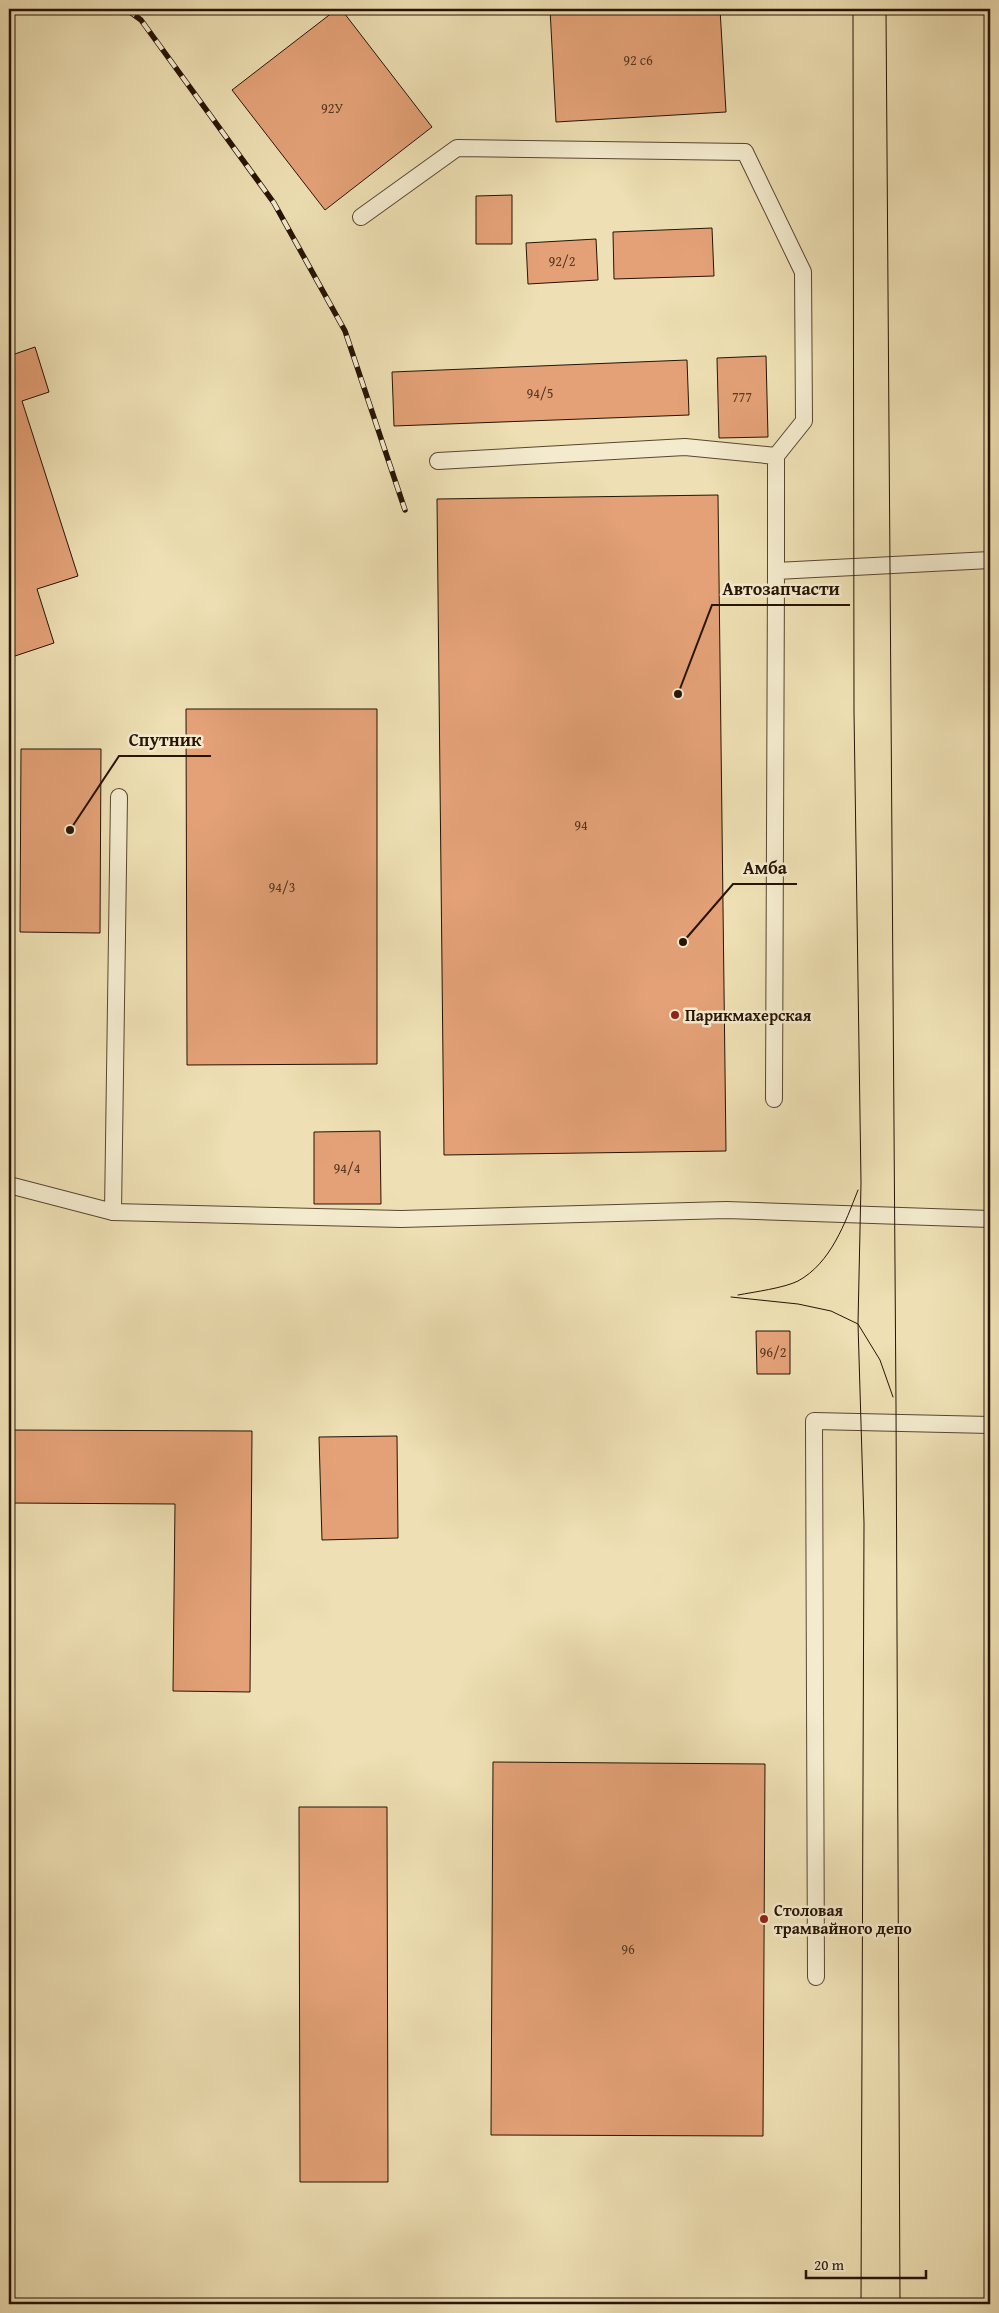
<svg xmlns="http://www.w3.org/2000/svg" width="999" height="2313" viewBox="0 0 999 2313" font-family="'Gentium Book Plus',serif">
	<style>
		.building { fill: #e4a177; stroke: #261304 }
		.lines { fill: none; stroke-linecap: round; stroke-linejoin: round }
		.lane-casing { stroke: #584630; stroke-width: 18 }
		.lane { stroke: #f4ebce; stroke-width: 16 }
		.tram { stroke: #261304; stroke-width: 1 }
		.rail-casing { stroke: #261304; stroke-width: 5.5 }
		.rail { stroke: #f4ebce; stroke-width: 4; stroke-dasharray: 11; stroke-linecap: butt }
		.poi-dot { fill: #8f2418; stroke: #f4ebce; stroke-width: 2 }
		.labels { text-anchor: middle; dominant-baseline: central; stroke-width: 5; stroke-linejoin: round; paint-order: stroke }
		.number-label { font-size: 14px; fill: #563621 }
		.poi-label { font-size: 16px; font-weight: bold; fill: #261304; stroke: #f4ebce; text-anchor: start }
		.leader { fill: none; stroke: #261304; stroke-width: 2 }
		.callout-dot { fill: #261304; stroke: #f4ebce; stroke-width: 2 }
		.callout-label { font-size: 18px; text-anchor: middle; font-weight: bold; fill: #261304; stroke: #f4ebce; stroke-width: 5; stroke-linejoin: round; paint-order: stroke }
	</style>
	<rect width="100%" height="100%" fill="#eee0b4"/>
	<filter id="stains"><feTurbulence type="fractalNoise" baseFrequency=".004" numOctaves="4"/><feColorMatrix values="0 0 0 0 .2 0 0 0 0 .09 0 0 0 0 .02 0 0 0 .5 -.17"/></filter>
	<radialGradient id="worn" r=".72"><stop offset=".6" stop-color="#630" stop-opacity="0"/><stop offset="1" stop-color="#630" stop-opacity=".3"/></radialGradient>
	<g class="building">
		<polygon points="337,9 341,9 432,127 325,210 232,90"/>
		<polygon points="550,9 720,9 726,112 556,122"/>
		<polygon points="512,195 512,244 476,244 476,196"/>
		<polygon points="712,228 714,276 614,279 613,232"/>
		<polygon points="596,239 598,280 528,284 526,243"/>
		<polygon points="35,347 49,392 22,401 78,576 37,589 54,643 9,658 9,356"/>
		<polygon points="766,356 768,437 719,438 717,358"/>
		<polygon points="687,360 689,415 394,426 392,372"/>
		<polygon points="718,495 726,1151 444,1155 437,499"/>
		<polygon points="186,709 377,709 377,1064 187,1065"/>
		<polygon points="21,749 101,749 100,933 20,932"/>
		<polygon points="380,1131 381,1204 314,1204 314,1132"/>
		<polygon points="756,1331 790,1331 790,1374 757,1374"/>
		<polygon points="9,1430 252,1431 250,1692 173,1691 175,1504 9,1503"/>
		<polygon points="397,1436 398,1538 322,1540 319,1437"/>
		<polygon points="493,1762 765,1764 763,2136 491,2135"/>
		<polygon points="299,1807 387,1807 388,2182 300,2182"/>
	</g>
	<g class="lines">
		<defs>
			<g id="lane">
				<polyline points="361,217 457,148 745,152 803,272 804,421 776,456"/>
				<polyline points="438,461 685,447 776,456 776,571"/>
				<polyline points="119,797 113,1212 401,1219 726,1210 990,1219"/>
				<polyline points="774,1099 776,571 990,560"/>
				<polyline points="9,1185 113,1212"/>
				<polyline points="816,1977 814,1421 990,1425"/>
			</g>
		</defs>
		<use href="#lane" class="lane-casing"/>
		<use href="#lane" class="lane"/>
		<g class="tram">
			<polyline points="853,9 854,712 861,1183 858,1324 864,1523 861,2304"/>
			<polyline points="886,9 896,1406 900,2304"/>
			<path d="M738,1295c16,-3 46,-7 60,-14 33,-18 47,-58 60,-91"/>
			<polyline points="731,1297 798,1304 831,1311 858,1324 880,1360 893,1397"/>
		</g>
		<defs>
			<polyline id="rail" points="126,9 141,20 274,203 345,331 405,510"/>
		</defs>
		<use href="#rail" class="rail-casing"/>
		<use href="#rail" class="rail"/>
	</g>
	<g class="poi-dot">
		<circle cx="675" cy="1015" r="5"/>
		<circle cx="764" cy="1919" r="5"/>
	</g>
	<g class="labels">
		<g class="number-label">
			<text x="638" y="60">92 с6</text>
			<text x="332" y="108">92У</text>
			<text x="562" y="261">92/2</text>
			<text x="540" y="393">94/5</text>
			<text x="742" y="397">777</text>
			<text x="581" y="825">94</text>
			<text x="282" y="887">94/3</text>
			<text x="347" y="1168">94/4</text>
			<text x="773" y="1352">96/2</text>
			<text x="628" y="1949">96</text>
		</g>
		<g class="poi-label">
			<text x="685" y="1015">Парикмахерская</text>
			<text x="774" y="1910">Столовая<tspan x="774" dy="18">трамвайного депо</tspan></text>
		</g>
	</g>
	<path class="leader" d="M678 694L712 605H850M70 830L119 756H211M683 942L733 884H797"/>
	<g class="callout-dot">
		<circle cx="678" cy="694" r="5"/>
		<circle cx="70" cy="830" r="5"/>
		<circle cx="683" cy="942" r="5"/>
	</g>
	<g class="callout-label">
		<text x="781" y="595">Автозапчасти</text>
		<text x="165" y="746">Спутник</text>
		<text x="765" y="874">Амба</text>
	</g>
	<rect width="999" height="2313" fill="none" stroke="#eee0b4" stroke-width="30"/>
	<rect x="10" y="10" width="979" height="2293" fill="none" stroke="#261304" stroke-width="2.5"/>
	<rect x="15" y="15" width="969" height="2283" fill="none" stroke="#261304"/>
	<path d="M806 2270v8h120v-8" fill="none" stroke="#261304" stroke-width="2.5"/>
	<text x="814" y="2270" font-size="15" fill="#261304" stroke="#f4ebce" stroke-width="4" paint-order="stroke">20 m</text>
	<rect width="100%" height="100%" filter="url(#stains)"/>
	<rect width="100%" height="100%" fill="url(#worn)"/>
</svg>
